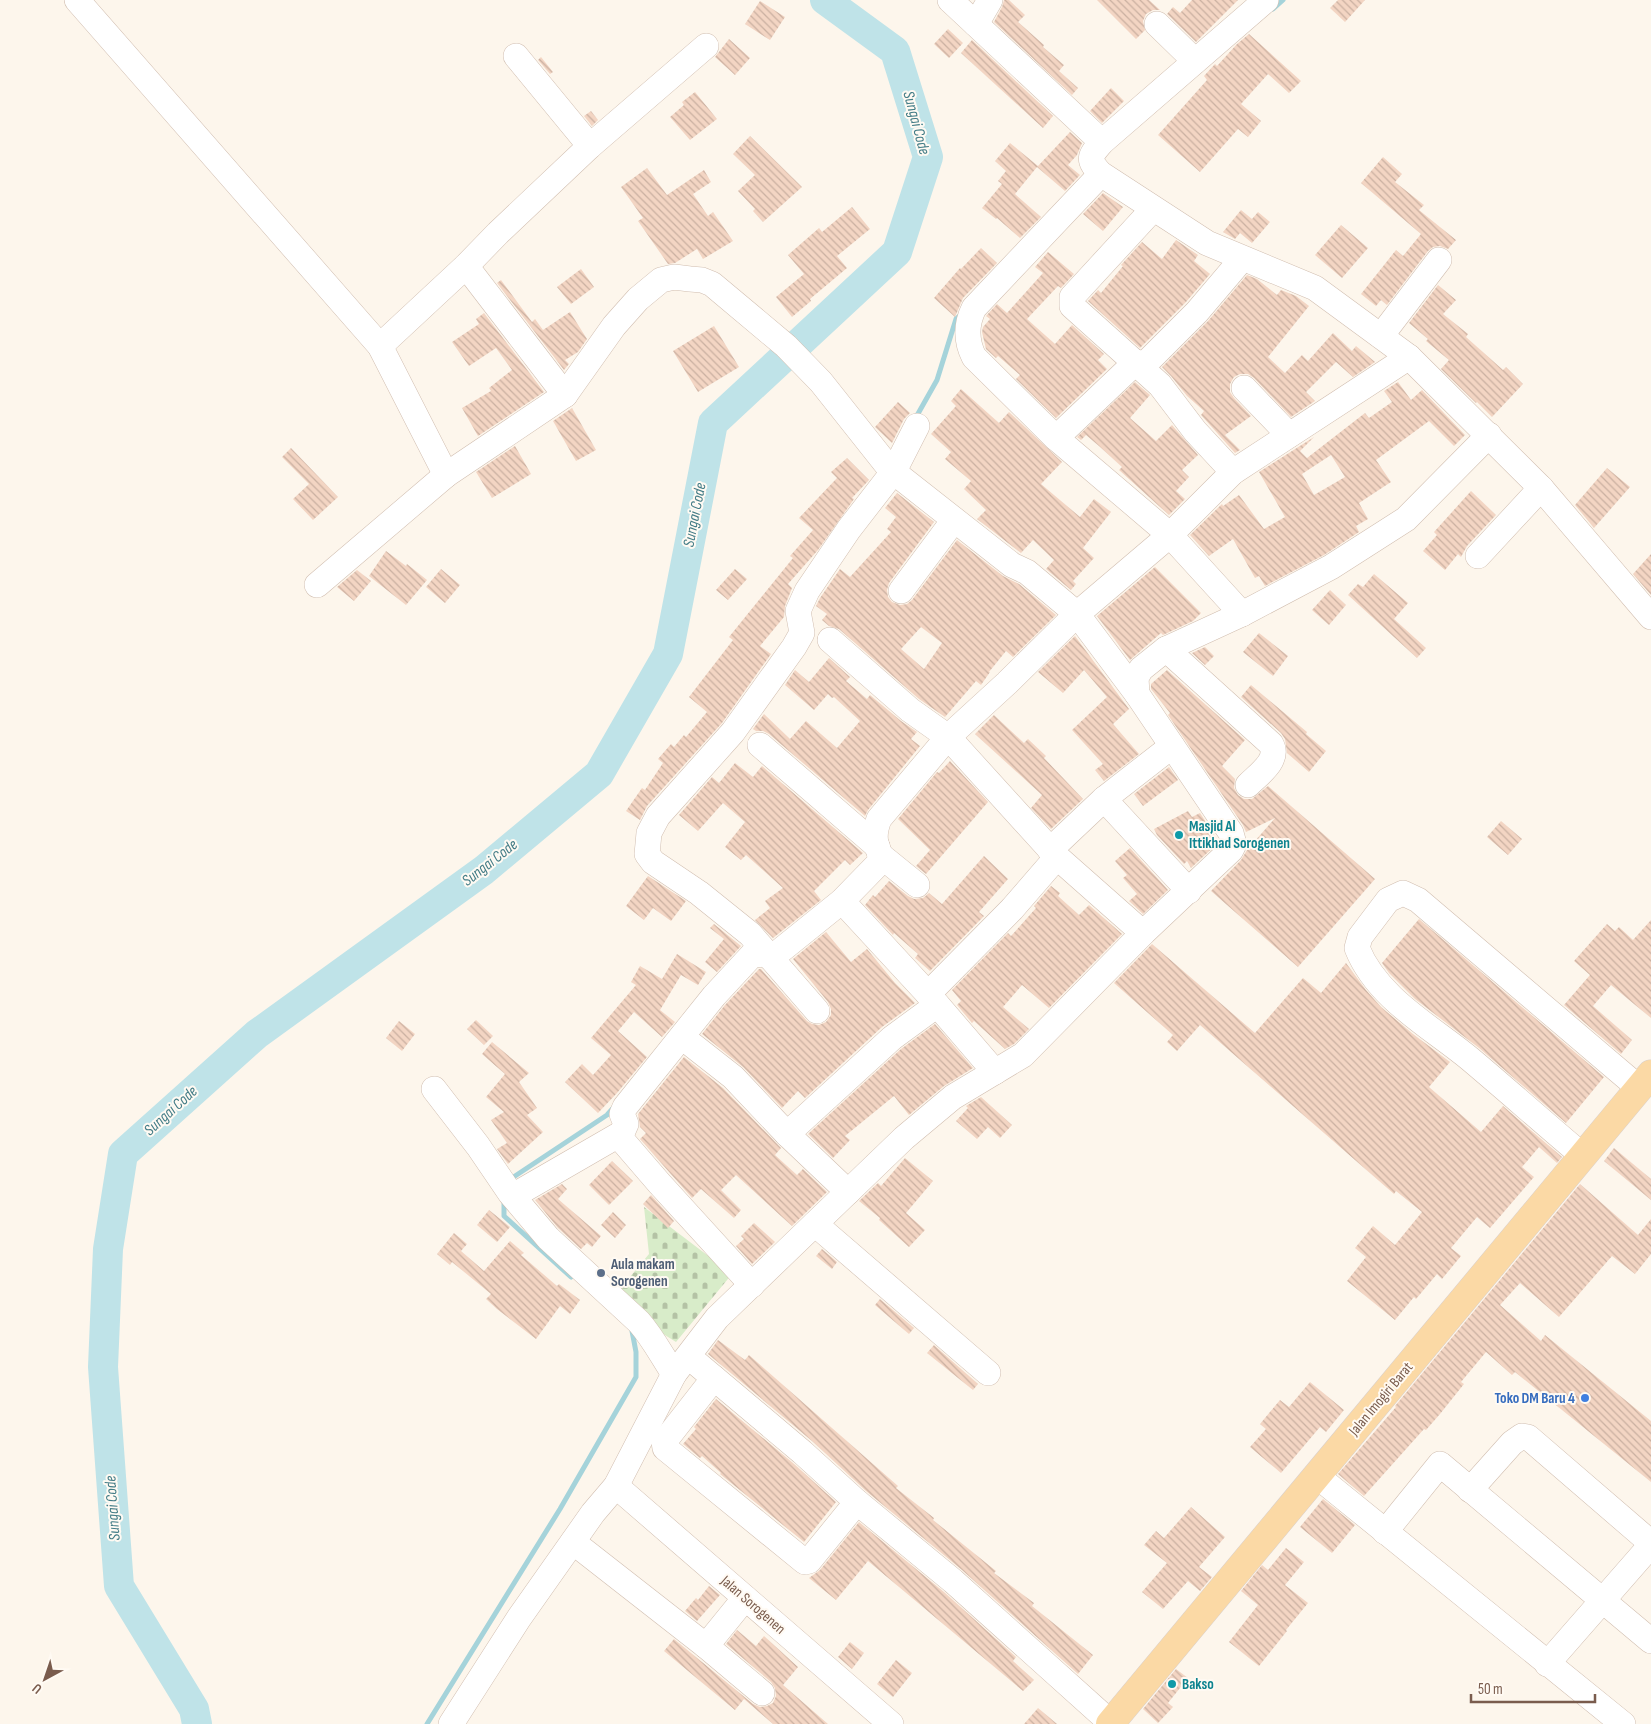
<svg xmlns="http://www.w3.org/2000/svg" width="1651" height="1724" viewBox="0 0 1651 1724" font-family="'Sofia Sans Condensed',sans-serif">
	<style>
		.cemetery { fill: url(#cemetery-stones) }
		.lines { fill: none; stroke-linecap: round; stroke-linejoin: round }
		.stream { stroke: #a5d3da; stroke-width: 5 }
		.river { stroke: #bfe3e8; stroke-width: 30 }
		.building { fill: url(#building-back-hatch); fill-rule: evenodd }
		.minor-casing { stroke: #d1beb0; stroke-width: 26 }
		.major-casing { stroke: #dad1cd; stroke-width: 29 }
		.minor { stroke: #fff; stroke-width: 25 }
		.major { stroke: #fbd9a5; stroke-width: 28 }
		.culture-dot { fill: #0f9aa8; stroke: #fffaf3; stroke-width: 2 }
		.service-dot { fill: #5c6f8a; stroke: #fffaf3; stroke-width: 2 }
		.shop-dot { fill: #3f7fe0; stroke: #fffaf3; stroke-width: 2 }
		.labels { text-anchor: middle; dominant-baseline: central; stroke-width: 4; stroke-linejoin: round; paint-order: stroke }
		.culture-label { font-size: 15px; font-weight: bold; fill: #0d838f; stroke: #fffaf3; text-anchor: start }
		.service-label { font-size: 15px; font-weight: bold; fill: #4e5e75; stroke: #fffaf3; text-anchor: start }
		.shop-label { font-size: 15px; font-weight: bold; fill: #366cbe; stroke: #fffaf3; text-anchor: end }
		.street-label { font-size: 15px; fill: #7a5c4d; stroke: #fffaf3 }
		.water-label { font-size: 16px; font-style: italic; fill: #437c86; stroke: #fffaf3 }
	</style>
	<defs>
		<pattern id="cemetery-stones" width="16" height="16" patternUnits="userSpaceOnUse" patternTransform="scale(1.25)"><rect width="16" height="16" fill="#d8ecc9"/><path d="M2 7V4a2 2 0 0 1 4 0v3zM10 15v-3a2 2 0 0 1 4 0v3z" fill="#b4c2a5"/></pattern>
		<pattern id="building-back-hatch" width="6" height="6" patternUnits="userSpaceOnUse" patternTransform="scale(1.25)"><rect width="6" height="6" fill="#f3d5c3"/><path d="M-1 5l2 2M0 0l6 6M5-1l2 2" fill="none" stroke="#cab0a1"/></pattern>
	</defs>
	<rect width="100%" height="100%" fill="#fdf6ec"/>
	<polygon class="cemetery" points="644,1207 732,1274 676,1342 644,1322 615,1295 649,1254"/>
	<g class="lines">
		<g class="stream">
			<polyline points="1273,9 1283,0"/>
			<polyline points="915,419 937,380 956,319 962,314"/>
			<polyline points="509,1180 607,1115 615,1106"/>
			<polyline points="504,1200 504,1216 571,1277"/>
			<polyline points="427,1724 560,1509 636,1377 636,1352 632,1331"/>
		</g>
		<polyline class="river" points="197,1724 194,1709 119,1586 103,1367 108,1249 123,1154 257,1034 484,870 599,774 668,654 713,423 897,252 928,157 895,51 825,0"/>
	</g>
	<g class="building">
		<polygon points="1004,0 1009,0 1025,15 1018,22 1044,45 1043,47 1064,65 1059,71 1078,88 1072,95 994,22 1002,7"/>
		<polygon points="1097,0 1149,0 1160,10 1153,10 1146,14 1143,21 1145,30 1136,39"/>
		<polygon points="1192,0 1238,0 1196,42 1167,14 1173,7 1180,13"/>
		<polygon points="1338,0 1365,0 1345,22 1330,8"/>
		<polygon points="760,1 785,17 770,40 745,24"/>
		<polygon points="948,29 963,43 949,58 934,44"/>
		<polygon points="1249,34 1301,81 1289,93 1268,74 1241,104 1261,121 1248,137 1238,129 1200,172 1158,135 1207,80 1204,76 1215,64 1217,66 1237,44"/>
		<polygon points="729,39 750,58 735,75 715,57"/>
		<polygon points="972,40 1053,116 1043,128 961,53"/>
		<polygon points="541,57 553,72 550,74 538,60"/>
		<polygon points="1111,88 1124,101 1102,123 1090,111"/>
		<polygon points="695,92 717,119 690,140 670,117 684,105 682,102"/>
		<polygon points="591,111 598,120 592,126 584,116"/>
		<polygon points="1070,132 1082,143 1077,155 1068,165 1080,175 1065,191 1037,167 1015,194 1041,217 1020,238 997,218 996,219 982,208 1002,184 998,181 1006,171 995,161 1010,143 1038,166"/>
		<polygon points="750,136 802,187 763,222 753,211 755,209 738,191 755,175 733,154"/>
		<polygon points="1383,157 1402,174 1395,182 1424,205 1419,210 1456,240 1448,249 1440,246 1433,247 1428,251 1387,305 1381,300 1376,306 1361,294 1396,250 1403,256 1421,234 1361,183"/>
		<polygon points="647,168 667,195 704,170 711,182 693,194 708,216 713,212 733,241 703,259 697,249 675,263 668,264 638,221 643,218 621,187"/>
		<polygon points="1103,193 1123,207 1103,231 1083,214"/>
		<polygon points="852,207 870,229 837,256 847,268 810,299 811,301 792,317 776,297 804,274 788,255 819,228 822,232"/>
		<polygon points="1241,210 1252,219 1258,212 1270,222 1252,243 1240,233 1235,239 1223,232"/>
		<polygon points="1341,225 1368,248 1342,278 1315,255"/>
		<polygon points="1176,240 1198,255 1194,261 1210,274 1186,302 1140,348 1088,301 1098,290 1101,293 1123,266 1121,265 1142,242 1162,259"/>
		<polygon points="981,248 997,263 963,298 955,317 934,298 960,268 961,269"/>
		<polygon points="1048,252 1074,274 1061,288 1058,286 1027,319 1055,344 1072,325 1104,354 1098,360 1107,369 1056,418 1016,379 1020,375 998,356 996,358 986,349 982,332 983,327 990,319 986,316 997,304 1007,313 1043,273 1035,267"/>
		<polygon points="581,269 594,287 571,304 557,287"/>
		<polygon points="1247,275 1257,279 1277,295 1281,290 1296,296 1309,306 1268,357 1285,373 1302,355 1308,361 1333,333 1352,351 1356,346 1375,362 1353,377 1336,362 1306,392 1315,401 1291,417 1254,378 1248,374 1240,374 1234,377 1230,384 1230,392 1234,398 1251,416 1225,435 1240,450 1235,453 1201,415 1204,411 1187,396 1171,376 1162,367 1208,321"/>
		<polygon points="501,280 532,322 535,319 543,330 570,312 587,339 578,352 565,360 569,364 564,370 497,283"/>
		<polygon points="1438,285 1456,300 1443,314 1468,334 1466,337 1503,370 1506,367 1523,384 1492,417 1477,402 1476,403 1441,369 1449,360 1426,341 1428,339 1409,323"/>
		<polygon points="484,313 544,392 478,436 462,408 491,391 489,388 512,370 496,348 469,366 452,342 479,324 476,319"/>
		<polygon points="714,326 739,367 698,392 673,351"/>
		<polygon points="1135,382 1150,395 1130,418 1156,441 1172,425 1198,455 1182,470 1189,477 1176,491 1185,499 1169,515 1119,470 1122,467 1099,446 1086,435 1081,440 1077,437"/>
		<path d="M1398,382l13,18 11,-10 43,45 -11,11 -25,-25 -53,39 15,22 -32,21 9,16 -12,7 3,6 -35,23 -59,31 -6,-10 -4,2 -22,-39 -24,17 -19,-21 32,-31 1,2 16,-11 25,34 21,-12 -26,-45 55,-35 -14,14 7,7 58,-45 4,5 23,-16 -8,-11zM1331,455l14,22 -31,18 -12,-21z"/>
		<polygon points="961,389 999,423 1009,412 1062,462 1041,484 1080,517 1094,499 1111,512 1083,548 1094,558 1073,581 1076,584 1071,590 1046,569 1054,560 1033,540 1021,553 977,519 986,510 964,489 971,481 945,459 951,452 931,434 956,406 951,401"/>
		<polygon points="898,402 910,413 904,419 892,443 875,427"/>
		<polygon points="572,408 596,450 576,461 553,421"/>
		<polygon points="515,446 531,474 492,498 476,472"/>
		<polygon points="291,448 338,497 313,520 293,499 309,484 282,457"/>
		<polygon points="847,458 869,480 852,498 854,499 818,550 788,584 792,588 785,606 784,617 760,646 771,654 722,723 647,806 640,820 626,811 642,788 645,790 663,763 658,759 671,744 674,747 684,735 686,737 707,712 689,697 733,640 729,637 793,558 790,556 813,530 799,518 837,478 831,472"/>
		<polygon points="1607,468 1630,487 1594,528 1575,505"/>
		<polygon points="1471,491 1496,515 1467,546 1461,557 1458,554 1445,570 1423,551 1437,535 1434,532"/>
		<path d="M897,493l37,29 -45,61 -2,7 1,7 4,5 8,3 7,-1 5,-4 45,-60 46,36 16,8 37,31 -43,42 -7,-6 -17,21h1l-9,13 -5,-4 -31,36 -26,-18 -80,-70 -10,-3 -7,-6 5,-6 -11,-8 4,-8 20,-29 10,8 41,-45 -4,-3 9,-12 -11,-9zM921,627l21,16 -18,26 -23,-20z"/>
		<polygon points="386,551 406,566 407,564 427,580 406,605 369,576"/>
		<polygon points="1651,554 1651,595 1633,574"/>
		<polygon points="1155,567 1201,613 1193,621 1163,635 1161,633 1130,660 1097,616"/>
		<polygon points="441,569 460,585 445,603 426,587"/>
		<polygon points="735,569 747,579 728,600 716,590"/>
		<polygon points="357,570 371,581 354,601 337,587"/>
		<polygon points="1374,574 1408,603 1394,619 1426,648 1417,658 1348,595 1358,584 1363,587"/>
		<polygon points="1330,590 1346,605 1329,625 1312,610"/>
		<polygon points="1259,633 1288,656 1273,676 1243,652"/>
		<polygon points="1075,636 1129,709 1113,724 1139,754 1104,781 1095,770 1103,764 1072,730 1107,697 1084,670 1063,693 1038,672"/>
		<polygon points="1205,647 1214,656 1205,665 1192,653"/>
		<polygon points="829,658 850,677 846,681 867,699 870,695 901,721 917,732 911,739 920,746 868,810 865,816 769,734 763,731 756,731 753,729 764,714 790,739 806,721 837,748 860,721 834,697 832,698 828,694 814,710 785,685 795,670 809,682"/>
		<polygon points="1167,670 1245,740 1222,766 1235,779 1234,788 1238,795 1244,799 1252,799 1268,786 1375,879 1298,967 1211,891 1241,860 1247,850 1275,818 1246,832 1243,825 1168,715 1170,713 1151,689 1151,684"/>
		<polygon points="1251,685 1307,732 1306,734 1326,751 1309,772 1287,753 1285,739 1281,733 1241,697"/>
		<polygon points="994,715 1024,743 1028,739 1046,756 1044,758 1083,799 1051,829 1031,808 1042,795 975,734"/>
		<polygon points="950,761 988,802 926,874 916,866 930,850 898,819 937,772 939,773"/>
		<polygon points="735,763 753,777 762,766 863,853 850,865 845,860 814,891 821,900 773,938 755,920 770,908 765,901 783,888 746,855 741,860 725,847 745,822 723,803 698,831 679,815 712,777 719,783"/>
		<polygon points="1169,767 1178,780 1143,806 1134,794"/>
		<polygon points="1188,811 1192,817 1200,813 1219,842 1191,868 1187,861 1184,864 1157,835 1154,829"/>
		<polygon points="1501,821 1522,839 1508,855 1487,837"/>
		<polygon points="1130,848 1168,890 1143,914 1129,901 1137,894 1123,878 1127,875 1115,861"/>
		<polygon points="984,856 1008,879 979,912 984,916 930,971 915,958 918,954 894,933 893,935 865,905 873,895 875,897 889,881 908,896 914,899 923,898 929,893 942,904"/>
		<polygon points="648,876 686,901 671,921 653,908 644,920 626,906"/>
		<polygon points="1051,886 1060,893 1058,896 1079,915 1089,905 1122,934 1049,1008 1022,985 1003,1007 1029,1029 1014,1044 1005,1049 974,1021 972,1023 957,1005 961,1001 952,990 1008,933 1011,936 1036,908 1034,906"/>
		<polygon points="1419,919 1604,1077 1566,1123 1479,1048 1415,999 1389,973 1382,963"/>
		<polygon points="1651,920 1651,1018 1611,985 1593,1006 1632,1040 1621,1054 1564,1005 1590,975 1574,961 1607,924 1615,931 1619,927 1633,940"/>
		<polygon points="714,924 741,946 717,972 705,962 724,939 710,928"/>
		<polygon points="826,932 851,962 867,949 895,983 915,1003 882,1027 805,1098 798,1091 782,1108 743,1067 702,1034 725,1005 759,969 761,969 807,1021 812,1024 819,1025 826,1022 831,1015 831,1009 828,1002 793,959"/>
		<polygon points="1152,944 1255,1033 1303,978 1321,993 1346,963 1366,990 1381,1007 1413,1034 1450,1062 1429,1087 1481,1132 1503,1106 1562,1157 1557,1163 1539,1147 1522,1167 1534,1177 1490,1228 1477,1217 1451,1248 1461,1256 1442,1279 1437,1274 1416,1299 1414,1297 1395,1320 1347,1281 1366,1257 1355,1248 1373,1226 1395,1245 1422,1212 1396,1191 1394,1194 1200,1025 1177,1051 1167,1042 1173,1035 1114,983"/>
		<polygon points="677,954 706,972 698,985 681,975 660,1010 675,1022 662,1037 634,1012 618,1031 647,1057 617,1093 598,1113 565,1082 582,1064 593,1075 611,1055 591,1038 636,985 631,982 640,966 662,979"/>
		<polygon points="476,1020 493,1036 484,1045 467,1029"/>
		<polygon points="399,1021 415,1034 402,1051 386,1038"/>
		<polygon points="935,1024 973,1068 944,1086 909,1115 894,1096 845,1136 850,1140 833,1158 808,1134 901,1049"/>
		<polygon points="492,1042 529,1073 519,1082 537,1108 527,1115 543,1132 508,1164 497,1149 507,1143 491,1120 504,1112 486,1097 505,1074 482,1054"/>
		<polygon points="684,1057 723,1088 781,1148 775,1155 797,1175 803,1169 827,1192 792,1226 736,1175 721,1190 741,1210 734,1218 701,1189 692,1198 640,1139 646,1133 640,1127 638,1114"/>
		<polygon points="981,1097 1012,1125 1000,1138 988,1127 977,1139 956,1121 968,1108 966,1106"/>
		<polygon points="1614,1148 1651,1179 1651,1200 1604,1161"/>
		<polygon points="905,1158 933,1181 906,1213 925,1230 909,1247 879,1220 880,1218 859,1201 878,1183 881,1186"/>
		<polygon points="612,1161 633,1181 609,1205 589,1185"/>
		<polygon points="562,1184 567,1189 558,1199 601,1236 592,1247 587,1243 581,1249 558,1228 535,1200"/>
		<polygon points="1580,1184 1638,1235 1651,1219 1651,1254 1635,1274 1612,1256 1559,1317 1520,1283 1500,1305 1541,1341 1545,1335 1651,1421 1651,1482 1515,1372 1512,1375 1486,1352 1461,1382 1464,1384 1440,1414 1426,1430 1424,1429 1364,1496 1338,1474 1396,1407 1395,1406"/>
		<polygon points="651,1195 674,1221 668,1228 643,1204"/>
		<polygon points="489,1210 510,1227 497,1242 477,1225"/>
		<polygon points="613,1212 626,1225 615,1238 601,1225"/>
		<polygon points="754,1223 775,1242 752,1264 736,1246 744,1239 741,1236"/>
		<polygon points="454,1233 467,1244 461,1251 484,1271 510,1241 524,1253 521,1255 557,1286 559,1284 580,1300 570,1314 560,1306 536,1339 497,1309 486,1299 491,1294 452,1262 450,1265 437,1254"/>
		<polygon points="822,1249 837,1262 832,1269 816,1256"/>
		<polygon points="880,1299 914,1328 909,1334 875,1305"/>
		<polygon points="718,1340 745,1360 749,1355 898,1486 896,1488 934,1518 933,1520 996,1571 994,1573 1034,1603 1032,1606 1093,1655 1078,1674 962,1570 866,1491 812,1441 708,1354"/>
		<polygon points="934,1345 978,1384 973,1390 927,1353"/>
		<polygon points="1310,1382 1344,1410 1326,1432 1320,1427 1281,1473 1250,1447 1266,1429 1260,1424 1280,1400 1289,1407"/>
		<polygon points="716,1399 793,1463 836,1502 804,1542 720,1474 721,1473 702,1456 700,1458 683,1444 696,1429 694,1427"/>
		<polygon points="1323,1499 1355,1525 1332,1553 1300,1527"/>
		<polygon points="1191,1507 1225,1537 1199,1567 1212,1577 1200,1591 1188,1581 1163,1609 1142,1592 1167,1563 1144,1545 1156,1531 1164,1538"/>
		<polygon points="859,1522 944,1592 1016,1657 1013,1661 1034,1680 1023,1691 868,1561 836,1600 809,1578 820,1570"/>
		<polygon points="1286,1548 1304,1562 1285,1585 1308,1603 1286,1630 1287,1631 1259,1666 1229,1642 1258,1605 1241,1591 1262,1565 1268,1570"/>
		<polygon points="709,1586 720,1595 697,1621 685,1611 696,1598 698,1600"/>
		<polygon points="737,1630 756,1646 764,1636 798,1667 783,1685 828,1724 773,1724 744,1699 735,1710 664,1651 674,1639 753,1704 760,1707 767,1706 773,1703 776,1696 775,1688 771,1682 726,1644"/>
		<polygon points="850,1642 864,1653 852,1669 838,1657"/>
		<polygon points="896,1660 912,1673 893,1697 877,1684"/>
		<polygon points="1176,1669 1188,1678 1168,1703 1173,1707 1158,1723 1143,1709"/>
		<polygon points="1038,1708 1057,1724 1024,1724"/>
	</g>
	<g class="lines">
		<defs>
			<g id="minor">
				<polyline points="77,0 380,346 446,475"/>
				<polyline points="950,0 1102,142"/>
				<path d="M1266,0l-164,142c-13,15 -15,17 -1,32l106,69 108,45 94,69 132,131 110,129"/>
				<polyline points="976,24 990,0"/>
				<polyline points="1157,24 1195,61"/>
				<polyline points="516,56 590,146"/>
				<path d="M1101,174l-127,134c-8,16 -8,33 0,49l82,81 114,97 72,79"/>
				<polyline points="1153,209 1072,297 1072,306 1160,385 1195,431 1233,472"/>
				<polyline points="466,266 565,395"/>
				<polyline points="1381,336 1439,260"/>
				<polyline points="380,346 466,266 498,233 590,146 706,46"/>
				<polyline points="1141,368 1197,312 1242,259"/>
				<polyline points="1244,388 1289,435"/>
				<polyline points="1056,438 1136,362"/>
				<polyline points="1478,556 1541,488"/>
				<polyline points="317,585 446,475 565,395 614,326 638,299 661,280 674,277 690,279 702,280 712,284 786,346 821,382 890,469 1012,565 1027,572 1077,614 1137,694"/>
				<polyline points="901,591 954,520"/>
				<polyline points="830,640 910,710 948,737 1057,857 1143,933"/>
				<path d="M1166,649l105,95c9,16 -12,30 -23,41"/>
				<polyline points="760,745 877,846"/>
				<polyline points="1104,799 1189,891"/>
				<polyline points="1050,850 1104,799 1172,746"/>
				<polyline points="880,855 917,885"/>
				<polyline points="928,994 1012,909 1057,857"/>
				<polyline points="817,1011 750,934 699,893 653,862 647,854 648,844 649,833 658,816 733,732 794,647 802,633 798,611 807,591 849,529 894,471 917,426"/>
				<polyline points="682,1037 733,1077 787,1134 848,1192"/>
				<path d="M995,1072l-67,-78 -86,-93 37,-38c3,-8 -1,-12 -3,-20 -2,-8 0,-16 3,-24l69,-82 59,-54 70,-69 93,-79 63,-63 176,-115"/>
				<path d="M434,1089l44,57 32,47 38,45 91,84c14,16 23,34 35,52"/>
				<polyline points="787,1134 892,1038 937,1005"/>
				<path d="M1583,1156c-38,-32 -75,-65 -113,-97 -40,-33 -93,-61 -113,-111l3,-11 28,-37 15,-7 15,7 221,188"/>
				<polyline points="513,1196 622,1133"/>
				<polyline points="815,1224 988,1373"/>
				<polyline points="752,1285 659,1183 622,1140 622,1133 626,1124 622,1114 625,1107 714,996 752,955 767,954 775,955 842,901"/>
				<polyline points="695,1362 802,1452 857,1502 953,1581 1111,1723"/>
				<polyline points="714,1378 664,1442 665,1448 805,1562 809,1561 857,1502"/>
				<polyline points="1317,1476 1623,1724"/>
				<polyline points="616,1486 891,1724"/>
				<polyline points="1470,1490 1512,1443 1522,1436 1528,1437 1651,1543"/>
				<polyline points="1385,1532 1440,1464 1651,1641"/>
				<polyline points="573,1542 706,1646"/>
				<polyline points="745,1598 706,1646 762,1693"/>
				<polyline points="1547,1664 1651,1545"/>
				<polyline points="451,1724 519,1618 593,1513 616,1486 674,1374 717,1318 904,1138 953,1097 1023,1055 1143,933 1231,850 1234,844 1231,833 1137,694 1136,678 1141,669 1166,649 1242,614 1331,567 1406,519 1489,435"/>
			</g>
			<polyline id="major" points="1110,1724 1651,1074"/>
		</defs>
		<use href="#minor" class="minor-casing"/>
		<use href="#major" class="major-casing"/>
		<use href="#minor" class="minor"/>
		<use href="#major" class="major"/>
	</g>
	<g class="culture-dot">
		<circle cx="1179" cy="835" r="5"/>
		<circle cx="1172" cy="1684" r="5"/>
	</g>
	<circle class="service-dot" cx="601" cy="1273" r="5"/>
	<circle class="shop-dot" cx="1585" cy="1398" r="5"/>
	<g class="labels">
		<g class="culture-label">
			<text x="1189" y="826">Masjid Al<tspan x="1189" dy="17">Ittikhad Sorogenen</tspan></text>
			<text x="1182" y="1684">Bakso</text>
		</g>
		<g class="service-label">
			<text x="611" y="1264">Aula makam<tspan x="611" dy="17">Sorogenen</tspan></text>
		</g>
		<g class="shop-label">
			<text x="1575" y="1398">Toko DM Baru 4</text>
		</g>
		<g class="street-label">
			<text transform="translate(1381 1399) rotate(-50)">Jalan Imogiri Barat</text>
			<text transform="translate(753 1605) rotate(41)">Jalan Sorogenen</text>
		</g>
		<g class="water-label">
			<text transform="translate(916 123) rotate(75)">Sungai Code</text>
			<text transform="translate(695 515) rotate(-79)">Sungai Code</text>
			<text transform="translate(490 863) rotate(-38)">Sungai Code</text>
			<text transform="translate(171 1111) rotate(-42)">Sungai Code</text>
			<text transform="translate(113 1508) rotate(-94)">Sungai Code</text>
		</g>
	</g>
	<g transform="translate(45 1679) rotate(220)" stroke="#fffaf3" stroke-width="4" paint-order="stroke">
	<path d="M0-4L9 19L0 12L-9 19Z" fill="#7a5c4d"/>
	<text y="-8" font-size="14" font-weight="bold" text-anchor="middle" fill="#7a5c4d">U</text>
	</g>
	<path d="M1471 1694v8h124v-8" fill="none" stroke="#7a5c4d" stroke-width="2.5"/>
	<text x="1478" y="1694" font-size="15" fill="#7a5c4d" stroke="#fffaf3" stroke-width="4" paint-order="stroke">50 m</text>
</svg>
